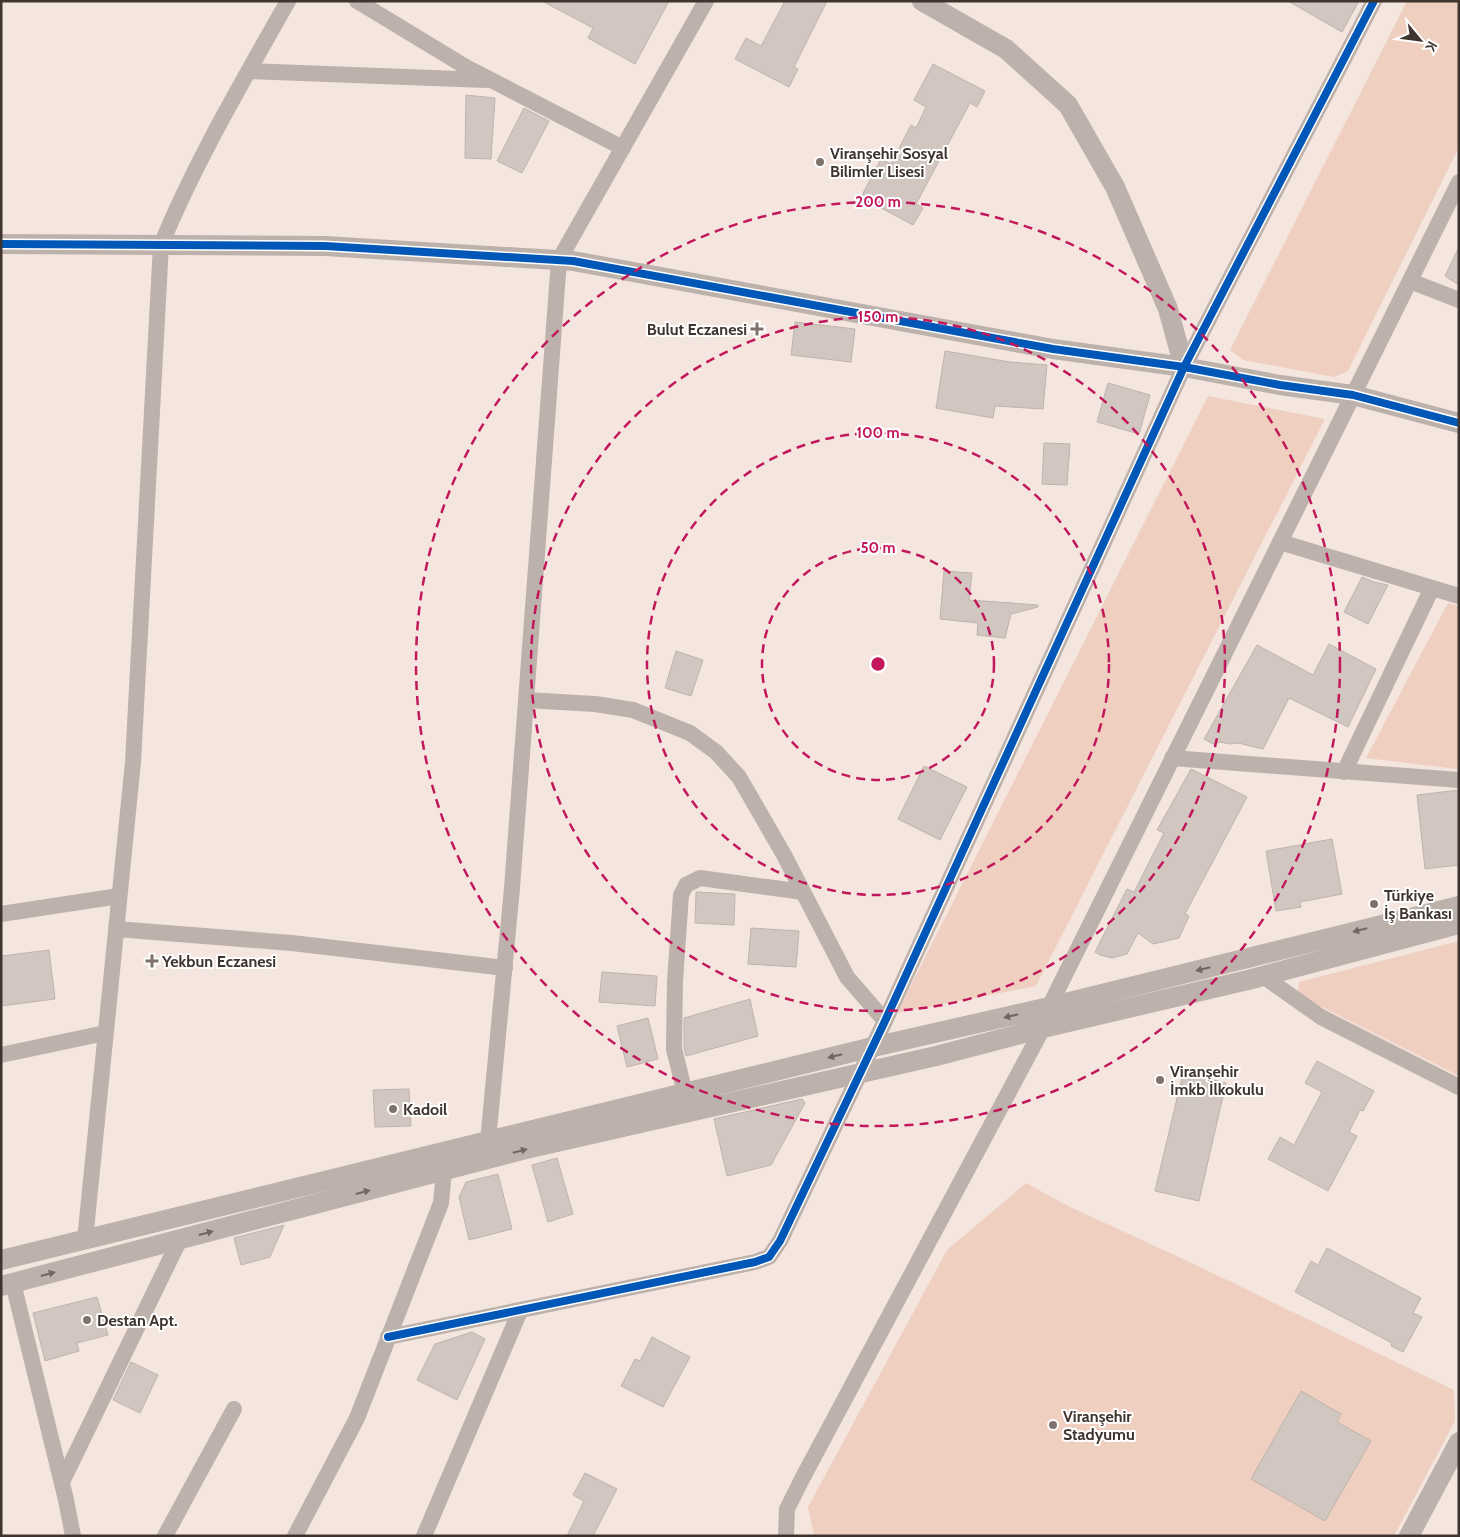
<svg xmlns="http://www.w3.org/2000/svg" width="1460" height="1537" viewBox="0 0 1460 1537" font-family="Cabin,sans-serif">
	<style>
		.green { fill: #eecfc0 }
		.building { fill: #d2c6c0; stroke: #beb3ad }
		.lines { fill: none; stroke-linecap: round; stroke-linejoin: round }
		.minor { stroke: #bdb1ac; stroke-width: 16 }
		.tertiary { stroke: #bdb1ac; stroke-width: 20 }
		.cycleway-casing { stroke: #fff; stroke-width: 11 }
		.cycleway { stroke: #0057b8; stroke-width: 8 }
		.oneway { fill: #726660 }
		.ring { fill: none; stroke: #c2185b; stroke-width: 2.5; stroke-dasharray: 9 6 }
		.poi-dot { fill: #7f726c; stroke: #fff; stroke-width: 2 }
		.labels { text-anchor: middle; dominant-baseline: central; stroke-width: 4; stroke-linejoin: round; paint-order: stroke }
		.poi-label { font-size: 16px; font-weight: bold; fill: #40342e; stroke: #fff; text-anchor: start }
		.centre { fill: #c2185b; stroke: #fff; stroke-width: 2.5 }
		.ring-label { font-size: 15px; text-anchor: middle; font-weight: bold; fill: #c2185b; stroke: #fff; stroke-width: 4; stroke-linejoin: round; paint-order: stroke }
	</style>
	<rect width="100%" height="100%" fill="#f4e6df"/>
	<g class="green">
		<polygon points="1407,1 1459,1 1459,147 1348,371 1334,377 1243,360 1230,350"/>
		<polygon points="1208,396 1325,419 1036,986 897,1013"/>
		<polygon points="1448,603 1459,606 1459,765 1457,769 1366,758"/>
		<polygon points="1459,941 1459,1076 1298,995 1299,982"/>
		<polygon points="1026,1183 1068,1206 1198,1266 1454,1390 1455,1421 1394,1536 814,1536 808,1507 947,1250"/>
	</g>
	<g class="building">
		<polygon points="542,1 669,1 635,64 588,38 593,28"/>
		<polygon points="785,1 827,1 794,67 798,69 789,87 735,59 746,38 761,46"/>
		<polygon points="1288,1 1359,1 1342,32"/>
		<polygon points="933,64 985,91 977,107 970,103 916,204 923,208 913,225 861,197 881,159 891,164 911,125 916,128 926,107 914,100"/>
		<polygon points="466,95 495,98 491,159 465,158"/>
		<polygon points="524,108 549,121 522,173 497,161"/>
		<polygon points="1459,247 1459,285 1445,276"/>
		<polygon points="795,322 855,329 851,362 791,355"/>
		<polygon points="945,351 1010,362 1047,365 1043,409 995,406 993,418 936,408"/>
		<polygon points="1108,383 1150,395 1139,434 1097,422"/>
		<polygon points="1044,443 1070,444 1067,485 1042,484"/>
		<polygon points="944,571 972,573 969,600 1038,605 1038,607 1011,614 1005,638 977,635 978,623 940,619"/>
		<polygon points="1362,577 1374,582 1388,585 1368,624 1344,612"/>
		<polygon points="1329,644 1376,669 1348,727 1289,698 1263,749 1238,743 1230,744 1220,742 1213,744 1204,739 1257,645 1313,675"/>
		<polygon points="676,651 703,660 691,696 665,688"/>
		<polygon points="924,766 967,787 940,840 898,819"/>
		<polygon points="1191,769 1247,797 1185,914 1189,916 1179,938 1153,944 1138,933 1127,954 1112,958 1100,955 1095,952 1127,889 1134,892 1164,833 1157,830"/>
		<polygon points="1459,790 1459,865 1425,869 1417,795"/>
		<polygon points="1332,839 1342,894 1300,902 1301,907 1276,911 1266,851"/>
		<polygon points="696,892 735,894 734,925 695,923"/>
		<polygon points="751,928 799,931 796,967 748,964"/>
		<polygon points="49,950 55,999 1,1006 1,956"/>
		<polygon points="602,972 657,976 655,1006 599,1002"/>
		<polygon points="750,999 758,1036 686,1056 684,1048 684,1018"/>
		<polygon points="648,1018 658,1059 627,1067 617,1026"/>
		<polygon points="1317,1061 1374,1091 1363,1111 1360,1110 1349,1132 1357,1136 1328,1191 1268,1159 1280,1137 1294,1145 1322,1092 1305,1083"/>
		<polygon points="1183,1073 1226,1083 1199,1201 1155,1191"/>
		<polygon points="409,1089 411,1126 375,1127 373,1090"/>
		<polygon points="802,1099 805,1103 771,1165 727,1176 714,1119"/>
		<polygon points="557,1158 573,1214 548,1222 532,1165"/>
		<polygon points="498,1174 512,1229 469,1240 459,1197 466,1182"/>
		<polygon points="284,1225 270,1257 241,1265 234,1238"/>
		<polygon points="1327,1248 1421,1298 1413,1313 1422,1317 1403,1352 1391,1346 1392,1343 1295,1292 1311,1261 1318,1265"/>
		<polygon points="97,1297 108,1335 77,1343 79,1351 45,1361 33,1313"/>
		<polygon points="472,1332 485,1339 457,1400 417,1380 435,1344"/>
		<polygon points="652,1337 690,1357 663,1407 621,1386 635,1359 640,1361"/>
		<polygon points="131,1362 158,1375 140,1413 113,1400"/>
		<polygon points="1301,1391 1341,1414 1337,1422 1371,1441 1325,1521 1251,1479"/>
		<polygon points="585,1473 617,1489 593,1536 567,1536 584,1501 573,1495"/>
	</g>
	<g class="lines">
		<g class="minor">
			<polyline points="357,1 466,67 623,148"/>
			<polyline points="249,71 486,80"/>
			<polyline points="1410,281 1459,300"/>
			<polyline points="1280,542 1459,596"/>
			<polyline points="526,700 595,704 633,710 690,733 716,752 739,777 784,855 847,977 885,1021"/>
			<polyline points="1172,758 1459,780"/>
			<polyline points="1344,772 1432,588"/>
			<polyline points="1,914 119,896"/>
			<polyline points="116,929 292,943 505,968"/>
			<polyline points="1263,976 1321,1017 1459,1087"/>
			<polyline points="1,1055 105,1033"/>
			<polyline points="685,1093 674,1049 675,981 681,895 686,885 700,878 803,892"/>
			<polyline points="488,1141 512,888 559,260 706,1"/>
			<path d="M85,1240l48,-478 28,-517c35,-85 82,-164 127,-244"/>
			<polyline points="13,1283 66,1500 73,1536"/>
			<polyline points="388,1337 755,1262 769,1257 780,1241 885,1021 1184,367 1374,1"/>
			<polyline points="62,1482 180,1239"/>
			<polyline points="165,1536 234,1409"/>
			<polyline points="295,1536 357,1418 441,1203 444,1171"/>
			<polyline points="424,1536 520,1311"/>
			<polyline points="786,1536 787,1509 802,1479 1043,1028 1049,1007 1459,182"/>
		</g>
		<g class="tertiary">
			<polyline points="922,1 1006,49 1068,105 1115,187 1168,309 1184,367"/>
			<polyline points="1,244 325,246 573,261 1053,349 1184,367 1280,385 1353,395 1459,423"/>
			<polyline points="1,1260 873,1047 1049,1007 1459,906"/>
			<polyline points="1,1286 526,1149 936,1056 1043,1028 1248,980 1459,924"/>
			<polyline points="1409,1536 1459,1442"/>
		</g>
		<defs>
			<g id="cycleway">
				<polyline points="1,244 325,246 573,261 1053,349 1184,367 1280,385 1353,395 1459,423"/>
				<polyline points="388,1337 755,1262 769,1257 780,1241 885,1021 1184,367 1374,1"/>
			</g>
		</defs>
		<use href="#cycleway" class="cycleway-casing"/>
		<use href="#cycleway" class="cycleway"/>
	</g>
	<defs><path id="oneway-solid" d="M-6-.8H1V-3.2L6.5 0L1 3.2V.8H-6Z" transform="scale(1.25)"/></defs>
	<g class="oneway">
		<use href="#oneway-solid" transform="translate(1360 930) rotate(166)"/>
		<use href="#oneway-solid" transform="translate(1203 969) rotate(166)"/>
		<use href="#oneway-solid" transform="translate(1011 1016) rotate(167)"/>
		<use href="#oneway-solid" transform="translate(835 1056) rotate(166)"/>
		<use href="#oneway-solid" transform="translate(520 1151) rotate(-14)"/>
		<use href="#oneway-solid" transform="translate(363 1192) rotate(-15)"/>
		<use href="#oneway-solid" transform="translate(206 1233) rotate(-15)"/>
		<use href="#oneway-solid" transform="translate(48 1274) rotate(-15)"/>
	</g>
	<g class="ring">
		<circle cx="878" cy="664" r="116"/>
		<circle cx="878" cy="664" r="231"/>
		<circle cx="878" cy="664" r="347"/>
		<circle cx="878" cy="664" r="462"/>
	</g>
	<g class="poi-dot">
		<circle cx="820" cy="162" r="5"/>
		<path d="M754.5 321.5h5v5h5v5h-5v5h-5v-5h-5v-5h5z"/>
		<circle cx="1374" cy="904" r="5"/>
		<path d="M149.5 953.5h5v5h5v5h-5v5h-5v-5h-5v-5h5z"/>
		<circle cx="1160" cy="1080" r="5"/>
		<circle cx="393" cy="1109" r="5"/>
		<circle cx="87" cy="1320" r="5"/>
		<circle cx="1053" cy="1425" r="5"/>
	</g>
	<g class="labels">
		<g class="poi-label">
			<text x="830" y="153">Viranşehir Sosyal<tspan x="830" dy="18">Bilimler Lisesi</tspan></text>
			<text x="747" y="329" text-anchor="end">Bulut Eczanesi</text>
			<text x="1384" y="895">Türkiye<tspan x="1384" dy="18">İş Bankası</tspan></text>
			<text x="162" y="961">Yekbun Eczanesi</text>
			<text x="1170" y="1071">Viranşehir<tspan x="1170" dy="18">İmkb İlkokulu</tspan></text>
			<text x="403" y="1109">Kadoil</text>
			<text x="97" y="1320">Destan Apt.</text>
			<text x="1063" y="1416">Viranşehir<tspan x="1063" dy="18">Stadyumu</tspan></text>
		</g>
	</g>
	<circle cx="878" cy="664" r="8" class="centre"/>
	<g class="ring-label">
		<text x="878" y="207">200 m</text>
		<text x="878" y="322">150 m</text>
		<text x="878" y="438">100 m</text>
		<text x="878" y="553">50 m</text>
	</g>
	<rect width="1460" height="1537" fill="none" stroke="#40342e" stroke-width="5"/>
	<g transform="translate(1420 40) rotate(119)" stroke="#ffffff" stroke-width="4" paint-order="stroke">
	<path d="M0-4L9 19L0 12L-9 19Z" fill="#40342e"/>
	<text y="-8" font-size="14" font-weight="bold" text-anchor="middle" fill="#40342e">K</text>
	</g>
</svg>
